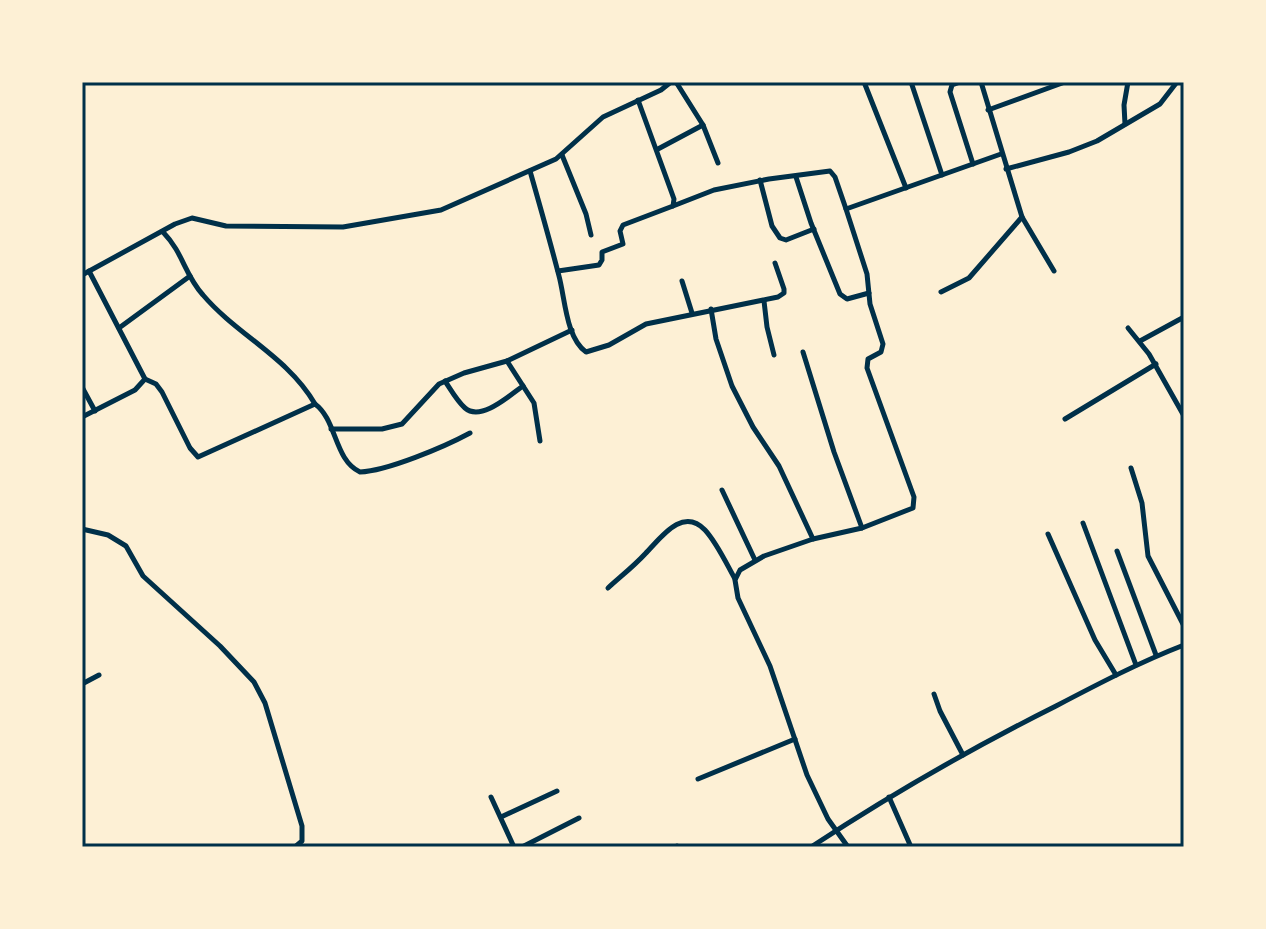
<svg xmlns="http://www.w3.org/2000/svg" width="1266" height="929" viewBox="0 0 1266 929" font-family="Cabin,sans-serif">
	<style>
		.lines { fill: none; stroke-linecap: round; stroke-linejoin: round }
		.minor { stroke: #003049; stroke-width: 5 }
		.neatline { fill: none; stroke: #003049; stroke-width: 3 }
	</style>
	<rect width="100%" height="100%" fill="#fdf0d5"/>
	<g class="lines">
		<g class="minor">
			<polyline points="676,82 703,125 718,163"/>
			<polyline points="864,82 906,188"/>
			<polyline points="911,82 942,175"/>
			<polyline points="960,82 952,85 950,92 973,164"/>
			<polyline points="981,82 1022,217 1054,271"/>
			<polyline points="988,110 1065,82"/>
			<polyline points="1125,124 1124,105 1128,82"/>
			<polyline points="658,149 703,125"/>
			<polyline points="562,155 586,214 591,235"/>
			<polyline points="1006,169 1069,152 1097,141 1160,104 1177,82"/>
			<path d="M530,171c10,35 20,70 29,105 6,22 7,62 27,76l23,-7 37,-21 132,-27 6,-4v-4l-9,-26"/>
			<polyline points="796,177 811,223 840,294 847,299 869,293"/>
			<polyline points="760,180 772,226 780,238 786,240 814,229"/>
			<polyline points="673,206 714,190 769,179 830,171 835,177 846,209 867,274 870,304 883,344 881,352 868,359 867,368 914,497 913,508 862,528 813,539 764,556 740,570 735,580 738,598 770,666 807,775 828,819 848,847"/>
			<polyline points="846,209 1001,154"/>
			<path d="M163,232c21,22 21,42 40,63 34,40 85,62 112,109"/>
			<polyline points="558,271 599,265 602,260 602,252 623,244 620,231 623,225 673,206 674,199 638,100"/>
			<polyline points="82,275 175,224 192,218 226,226 343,227 441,210 556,159 603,117 661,90 671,82"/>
			<polyline points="682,281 692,313"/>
			<polyline points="941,292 969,278 1022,217"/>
			<polyline points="764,301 767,327 774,355"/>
			<polyline points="711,309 716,339 732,386 753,427 779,466 813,539"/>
			<polyline points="119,328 190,276"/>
			<polyline points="1128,328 1149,354 1184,416"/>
			<polyline points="1140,341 1184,317"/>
			<polyline points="803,352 834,452 862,528"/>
			<polyline points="507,361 534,403 540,441"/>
			<path d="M145,379l11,5 6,8 28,56 8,9 117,-53c22,16 19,56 45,68 27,-1 84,-25 110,-39"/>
			<path d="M445,381c6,9 12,20 20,27 16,14 45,-13 58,-22"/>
			<polyline points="82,387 95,411"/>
			<polyline points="82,417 135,390 145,379 89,271"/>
			<polyline points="1065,419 1156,364"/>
			<polyline points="331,429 382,429 402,424 439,384 464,373 507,361 572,330"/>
			<polyline points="1131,468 1142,503 1148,556 1184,626"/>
			<polyline points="722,490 755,560"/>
			<polyline points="1083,523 1136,665"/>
			<polyline points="82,529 108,535 126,546 143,576 220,646 254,682 265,703 302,826 302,841 295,847"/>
			<polyline points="1048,534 1095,640 1116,675"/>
			<polyline points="1117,551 1156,655"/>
			<path d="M608,588c12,-11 26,-22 37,-34 15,-15 37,-48 60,-24 12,13 21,33 30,49"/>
			<polyline points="82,684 99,675"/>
			<polyline points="934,694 940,711 963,755"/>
			<polyline points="698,779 795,739"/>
			<polyline points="491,797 514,847"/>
			<polyline points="889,797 911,847"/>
			<polyline points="501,817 557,791"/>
			<polyline points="677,846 677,847"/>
			<polyline points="522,847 579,818"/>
			<path d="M811,847c79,-52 161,-99 245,-141 42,-22 84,-44 128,-61"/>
		</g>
	</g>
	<rect width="1266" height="929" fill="none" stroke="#fdf0d5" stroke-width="168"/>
	<rect x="84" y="84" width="1098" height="761" class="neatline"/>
</svg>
